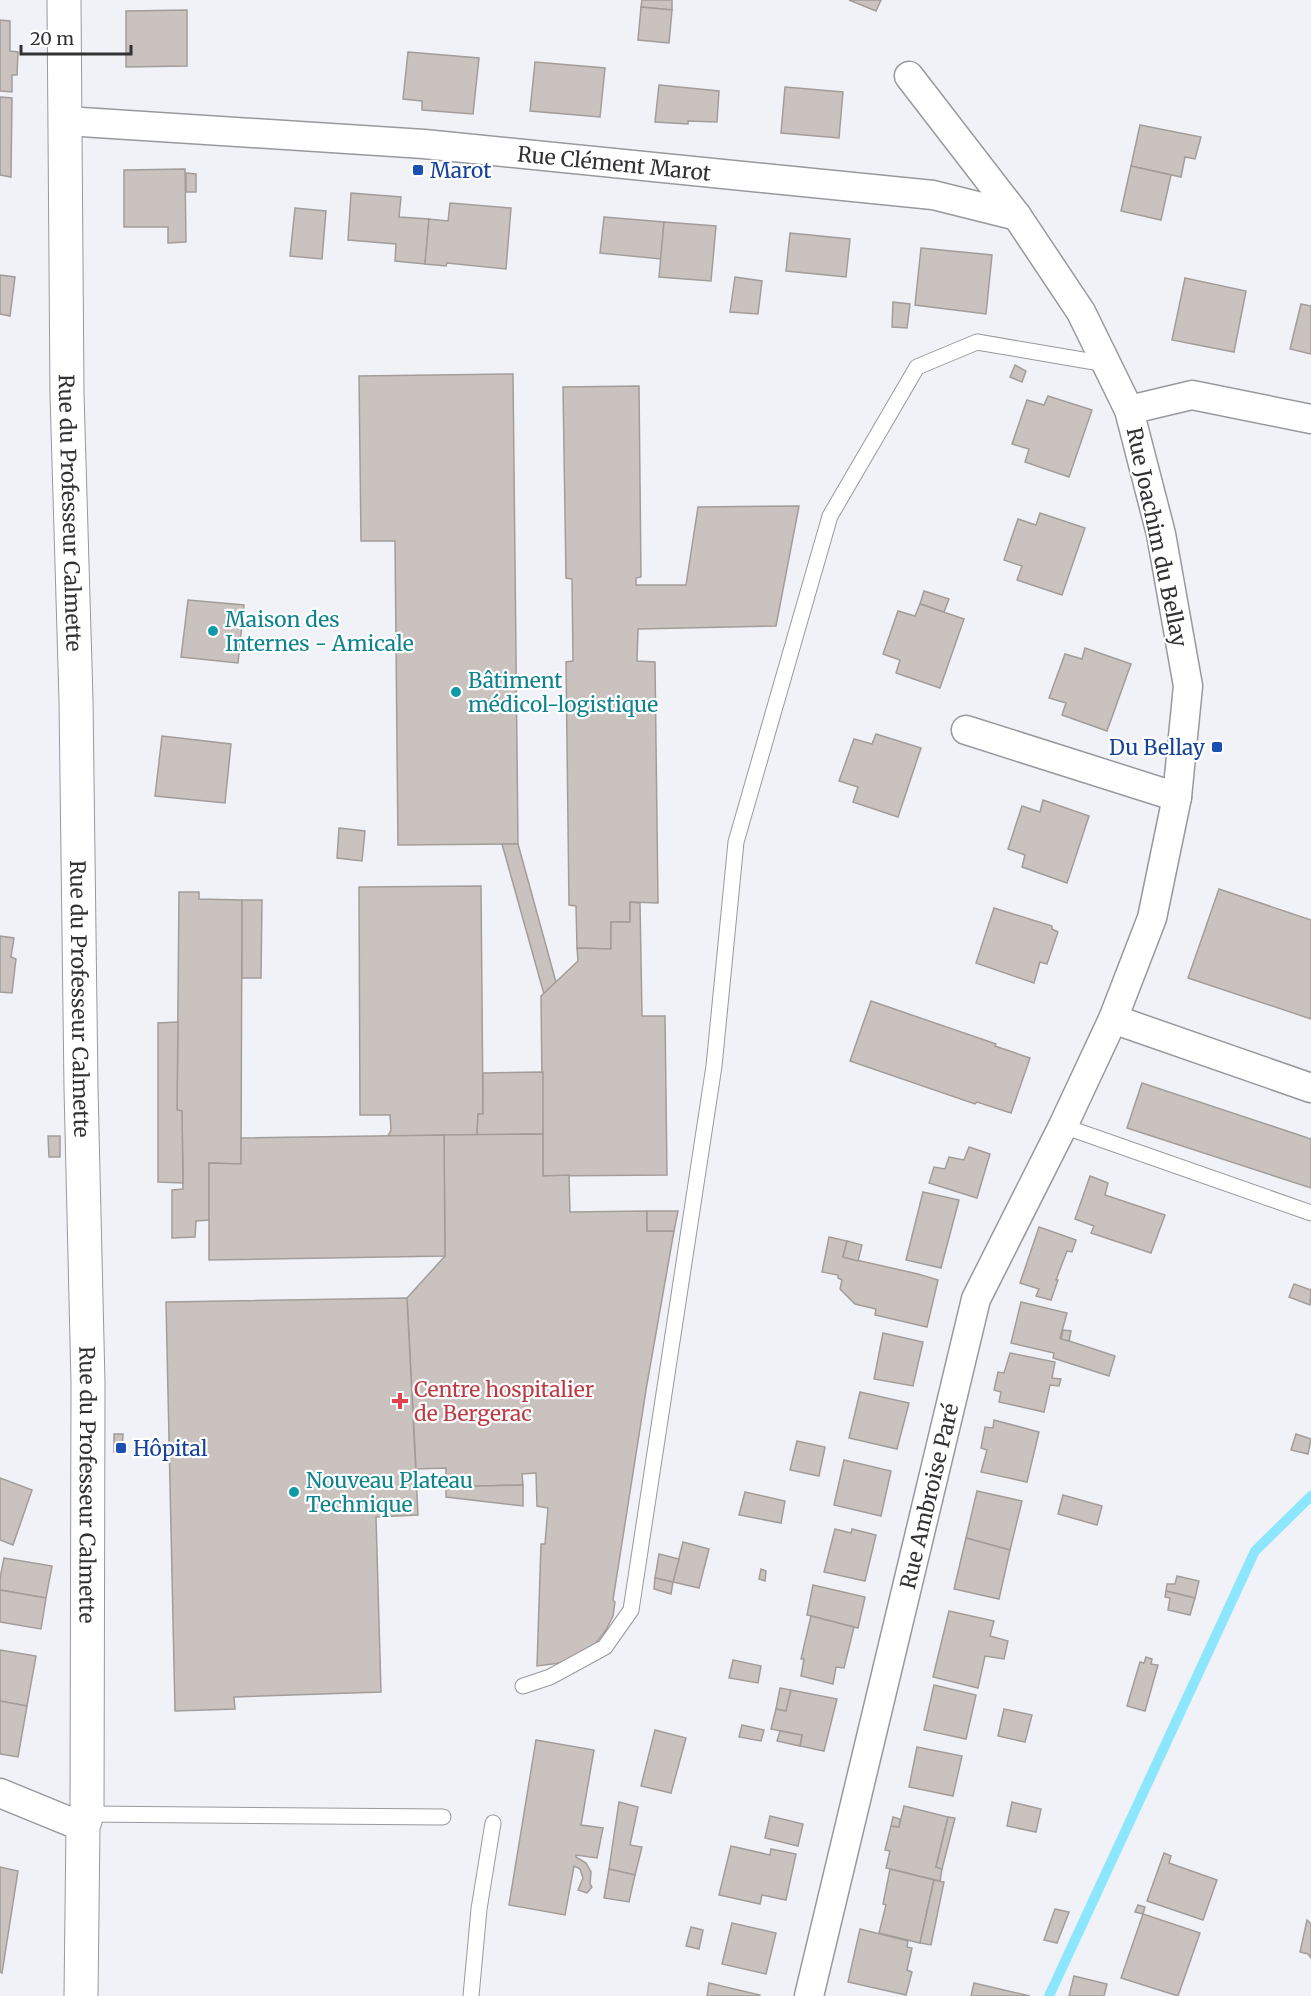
<svg xmlns="http://www.w3.org/2000/svg" width="1311" height="1996" viewBox="0 0 1311 1996" font-family="Merriweather,serif">
	<style>
		.lines { fill: none; stroke-linecap: round; stroke-linejoin: round }
		.stream { stroke: #8ce6fe; stroke-width: 10 }
		.building { fill: #c9c2bf; stroke: #a39d9a; stroke-width: 1.5 }
		.service-casing { stroke: #97999e; stroke-width: 17 }
		.minor-casing { stroke: #97999e; stroke-width: 31 }
		.secondary-casing { stroke: #97999e; stroke-width: 35 }
		.service { stroke: #fff; stroke-width: 15 }
		.minor { stroke: #fff; stroke-width: 28 }
		.secondary { stroke: #fff; stroke-width: 33 }
		.transit-dot { fill: #1a4fb4; stroke: #fff; stroke-width: 2 }
		.culture-dot { fill: #0f9aa8; stroke: #fff; stroke-width: 2 }
		.health-dot { fill: #e0444e; stroke: #fff; stroke-width: 2 }
		.labels { text-anchor: middle; dominant-baseline: central; stroke-width: 4.5; stroke-linejoin: round; paint-order: stroke }
		.street-label { font-size: 21px; fill: #323235; stroke: #fff }
		.transit-label { font-size: 21px; fill: #164399; stroke: #fff; text-anchor: start }
		.culture-label { font-size: 21px; fill: #0d838f; stroke: #fff; text-anchor: start }
		.health-label { font-size: 21px; fill: #be3a42; stroke: #fff; text-anchor: start }
	</style>
	<rect width="100%" height="100%" fill="#f0f2f8"/>
	<g class="lines">
		<polyline class="stream" points="1049,1996 1255,1551 1311,1496"/>
	</g>
	<g class="building">
		<polygon points="642,0 672,0 672,10 641,7"/>
		<polygon points="849,0 881,0 876,11"/>
		<polygon points="641,7 672,10 669,43 638,40"/>
		<polygon points="187,10 187,66 126,67 126,11"/>
		<polygon points="0,20 10,21 10,51 18,52 17,75 12,75 12,92 0,91"/>
		<polygon points="408,52 479,58 473,114 422,110 422,101 403,99"/>
		<polygon points="535,62 605,68 600,117 530,111"/>
		<polygon points="659,85 719,91 717,122 688,121 688,124 655,122"/>
		<polygon points="785,87 843,92 839,138 781,133"/>
		<polygon points="0,97 12,98 11,177 0,175"/>
		<polygon points="1140,125 1201,137 1195,159 1185,157 1181,177 1131,166"/>
		<polygon points="1131,166 1171,175 1161,220 1121,211"/>
		<polygon points="185,169 186,242 168,243 168,227 124,227 124,170"/>
		<polygon points="186,173 196,174 196,192 186,192"/>
		<polygon points="351,193 401,197 399,217 429,219 425,264 395,261 396,244 348,240"/>
		<polygon points="450,203 511,208 506,269 447,263 446,266 425,264 429,219 448,221"/>
		<polygon points="295,208 326,211 322,259 290,256"/>
		<polygon points="604,217 664,222 661,259 600,253"/>
		<polygon points="664,222 716,226 711,281 659,277"/>
		<polygon points="790,233 850,239 846,277 786,271"/>
		<polygon points="921,248 992,255 986,314 915,305"/>
		<polygon points="0,275 15,277 10,316 0,314"/>
		<polygon points="735,277 762,281 758,314 730,312"/>
		<polygon points="1185,278 1246,291 1234,352 1172,340"/>
		<polygon points="893,302 910,304 907,328 892,327"/>
		<polygon points="1301,304 1311,306 1311,354 1290,349"/>
		<polygon points="1015,365 1026,371 1022,382 1010,377"/>
		<polygon points="513,374 518,844 398,845 395,541 361,541 359,376"/>
		<polygon points="639,386 641,577 636,578 636,585 686,585 698,507 799,506 776,626 638,629 637,661 655,662 658,903 630,902 630,922 611,922 611,949 577,948 576,906 569,905 566,662 573,661 572,579 566,578 563,387"/>
		<polygon points="1048,396 1092,410 1069,477 1025,462 1029,449 1012,444 1027,400 1044,405"/>
		<polygon points="1040,513 1085,528 1062,595 1017,580 1022,566 1004,560 1018,519 1036,525"/>
		<polygon points="924,591 949,599 944,612 920,604"/>
		<polygon points="188,600 244,605 238,663 181,657"/>
		<polygon points="920,604 964,619 940,688 896,673 900,660 883,654 898,611 915,616"/>
		<polygon points="1085,648 1131,664 1107,731 1062,715 1066,703 1049,698 1065,654 1082,659"/>
		<polygon points="876,734 921,748 898,817 853,802 858,787 839,781 854,739 872,744"/>
		<polygon points="162,736 231,744 225,803 155,796"/>
		<polygon points="1043,800 1089,816 1067,883 1022,867 1025,855 1008,849 1022,806 1040,812"/>
		<polygon points="339,828 365,831 362,861 337,858"/>
		<polygon points="502,844 518,844 556,982 544,994"/>
		<polygon points="481,886 483,1114 478,1114 477,1135 388,1136 391,1130 390,1115 360,1115 359,887"/>
		<polygon points="1219,889 1311,920 1311,1019 1188,978"/>
		<polygon points="179,892 199,892 199,899 242,900 241,1164 209,1163 209,1220 196,1221 195,1237 172,1238 172,1190 183,1189 182,1111 177,1110"/>
		<polygon points="242,900 262,900 261,978 242,978"/>
		<polygon points="630,902 640,903 642,1016 665,1016 667,1175 543,1176 541,996 578,961 577,948 611,949 611,922 630,922"/>
		<polygon points="994,908 1052,926 1052,929 1058,932 1047,964 1040,962 1034,983 976,963"/>
		<polygon points="0,936 14,938 11,957 16,959 12,993 0,992"/>
		<polygon points="871,1001 996,1044 995,1046 1030,1058 1011,1113 977,1102 975,1104 850,1061"/>
		<polygon points="178,1022 177,1110 182,1111 183,1183 158,1182 158,1023"/>
		<polygon points="543,1072 543,1134 477,1135 478,1114 483,1114 483,1073"/>
		<polygon points="1142,1083 1311,1139 1311,1188 1127,1128"/>
		<polygon points="543,1134 543,1176 569,1175 570,1212 647,1211 647,1231 674,1231 647,1384 613,1600 615,1602 613,1616 606,1630 596,1643 578,1656 560,1663 537,1666 541,1544 545,1544 548,1508 537,1506 536,1473 522,1474 523,1485 446,1487 446,1468 416,1469 407,1298 445,1256 444,1135"/>
		<polygon points="444,1135 445,1256 209,1260 209,1163 241,1164 241,1138"/>
		<polygon points="48,1136 60,1136 60,1157 49,1157"/>
		<polygon points="969,1147 990,1154 977,1198 929,1183 934,1167 945,1169 949,1157 964,1160"/>
		<polygon points="1090,1176 1108,1183 1105,1195 1165,1215 1151,1253 1091,1233 1094,1226 1075,1219"/>
		<polygon points="923,1192 959,1200 941,1268 906,1260"/>
		<polygon points="647,1211 678,1211 674,1231 647,1231"/>
		<polygon points="1039,1227 1076,1240 1072,1252 1067,1251 1056,1280 1058,1280 1051,1300 1036,1296 1039,1289 1020,1283"/>
		<polygon points="829,1237 847,1241 843,1257 918,1274 938,1280 927,1327 875,1315 876,1309 855,1304 840,1289 842,1280 838,1278 838,1275 822,1272"/>
		<polygon points="847,1241 862,1245 858,1261 843,1257"/>
		<polygon points="1294,1284 1311,1290 1310,1305 1289,1297"/>
		<polygon points="407,1298 418,1515 376,1517 381,1692 234,1697 235,1709 175,1711 166,1302"/>
		<polygon points="1021,1302 1067,1313 1060,1338 1115,1356 1109,1376 1053,1358 1054,1353 1011,1343"/>
		<polygon points="1063,1330 1071,1331 1069,1341 1061,1339"/>
		<polygon points="883,1333 923,1342 913,1386 874,1379"/>
		<polygon points="1010,1353 1055,1362 1052,1378 1061,1379 1059,1386 1050,1385 1044,1412 999,1402 1001,1392 994,1390 998,1372 1004,1373"/>
		<polygon points="860,1392 909,1403 897,1449 849,1438"/>
		<polygon points="994,1420 1039,1432 1027,1482 981,1472 987,1450 981,1448 985,1427 993,1428"/>
		<polygon points="114,1434 123,1434 122,1452 114,1452"/>
		<polygon points="1296,1434 1311,1439 1308,1454 1291,1450"/>
		<polygon points="797,1441 825,1447 819,1476 790,1470"/>
		<polygon points="844,1460 891,1471 881,1516 834,1505"/>
		<polygon points="0,1478 32,1490 13,1545 0,1540"/>
		<polygon points="523,1485 523,1506 446,1497 446,1487"/>
		<polygon points="977,1491 1022,1501 1010,1550 966,1538"/>
		<polygon points="745,1492 785,1501 781,1523 739,1515"/>
		<polygon points="1063,1495 1102,1506 1097,1525 1058,1514"/>
		<polygon points="835,1529 851,1533 852,1529 876,1535 865,1581 824,1572"/>
		<polygon points="966,1538 1010,1550 999,1599 954,1589"/>
		<polygon points="683,1542 709,1549 699,1588 673,1582"/>
		<polygon points="659,1554 679,1559 673,1582 655,1578"/>
		<polygon points="4,1558 52,1566 46,1598 0,1590 0,1578"/>
		<polygon points="761,1569 766,1571 765,1581 759,1579"/>
		<polygon points="1177,1576 1199,1581 1195,1598 1166,1591 1167,1584 1175,1584"/>
		<polygon points="655,1578 673,1582 671,1594 654,1589"/>
		<polygon points="813,1585 865,1597 858,1628 807,1615"/>
		<polygon points="0,1590 46,1598 41,1629 0,1622"/>
		<polygon points="1166,1591 1195,1598 1190,1615 1168,1610 1170,1598 1165,1597"/>
		<polygon points="949,1611 994,1621 990,1636 1008,1641 1004,1659 985,1656 978,1688 933,1677"/>
		<polygon points="811,1616 854,1627 844,1668 836,1667 833,1684 801,1676 804,1659 801,1659"/>
		<polygon points="0,1650 36,1656 27,1706 0,1701"/>
		<polygon points="1146,1657 1152,1659 1151,1664 1158,1665 1145,1711 1127,1706 1140,1662 1144,1663"/>
		<polygon points="733,1660 761,1666 758,1683 729,1678"/>
		<polygon points="934,1685 976,1695 966,1739 924,1730"/>
		<polygon points="780,1688 791,1690 786,1711 776,1709"/>
		<polygon points="791,1690 837,1699 824,1751 800,1746 802,1735 771,1729 776,1709 786,1711"/>
		<polygon points="0,1701 27,1706 18,1757 0,1754"/>
		<polygon points="1004,1709 1032,1715 1025,1742 998,1736"/>
		<polygon points="742,1725 764,1730 761,1741 739,1737"/>
		<polygon points="655,1730 686,1738 671,1793 641,1786"/>
		<polygon points="780,1731 802,1735 800,1746 777,1741"/>
		<polygon points="536,1740 594,1750 581,1825 603,1828 597,1858 576,1855 576,1857 586,1863 591,1872 590,1884 592,1887 587,1893 578,1890 583,1878 580,1869 574,1866 565,1915 509,1905"/>
		<polygon points="917,1747 962,1756 953,1796 909,1787"/>
		<polygon points="619,1802 638,1807 630,1845 642,1847 635,1875 609,1869"/>
		<polygon points="1012,1802 1041,1809 1036,1832 1007,1826"/>
		<polygon points="904,1806 948,1817 936,1867 942,1869 940,1881 886,1868 890,1851 885,1850 891,1826 899,1827"/>
		<polygon points="770,1816 803,1824 798,1846 765,1838"/>
		<polygon points="893,1817 900,1819 899,1827 891,1826"/>
		<polygon points="948,1817 955,1818 942,1869 936,1867"/>
		<polygon points="731,1846 770,1855 771,1849 796,1854 786,1900 762,1895 760,1904 719,1895"/>
		<polygon points="1164,1853 1171,1856 1169,1863 1217,1880 1203,1920 1147,1901"/>
		<polygon points="0,1867 18,1871 2,1973 0,1972"/>
		<polygon points="609,1869 635,1875 629,1902 604,1898"/>
		<polygon points="890,1869 934,1880 920,1943 879,1933 886,1905 883,1904"/>
		<polygon points="934,1880 944,1882 931,1945 920,1943"/>
		<polygon points="1138,1905 1145,1907 1143,1914 1135,1912"/>
		<polygon points="1055,1909 1069,1912 1057,1943 1044,1940"/>
		<polygon points="1143,1914 1200,1933 1178,1996 1121,1978"/>
		<polygon points="1307,1920 1311,1924 1311,1958 1308,1954 1300,1952"/>
		<polygon points="732,1923 776,1933 766,1974 722,1964"/>
		<polygon points="691,1927 703,1930 699,1949 686,1946"/>
		<polygon points="860,1929 908,1941 907,1947 912,1948 907,1970 912,1972 906,1995 848,1982"/>
		<polygon points="1074,1976 1107,1984 1104,1996 1069,1996"/>
		<polygon points="709,1983 760,1995 760,1996 707,1996"/>
		<polygon points="974,1983 1030,1996 971,1996"/>
	</g>
	<g class="lines">
		<defs>
			<g id="service">
				<polyline points="1063,1126 1311,1213"/>
				<polyline points="523,1686 550,1677 605,1647 631,1610 714,1066 736,842 830,516 917,367 977,342 1106,364"/>
				<polyline points="87,1814 443,1817"/>
				<polyline points="471,1996 479,1909 493,1823"/>
			</g>
			<g id="minor">
				<path id="s1" d="M66,121l358,23 509,51 84,21"/>
				<polyline points="1129,410 1192,395 1311,419"/>
				<polyline points="966,730 1177,797"/>
				<polyline points="1113,1019 1311,1088"/>
				<polyline points="0,1793 83,1827"/>
				<path id="s2" d="M809,1996l167,-697 87,-173 50,-107 39,-101 25,-121 11,-111 -27,-152 -32,-124 -48,-98 -64,-96 -108,-140"/>
			</g>
			<g id="secondary">
				<path id="s3" d="M64,0l3,394 9,306 5,388 7,295 -1,431 -4,13 -2,169"/>
			</g>
		</defs>
		<use href="#service" class="service-casing"/>
		<use href="#minor" class="minor-casing"/>
		<use href="#secondary" class="secondary-casing"/>
		<use href="#service" class="service"/>
		<use href="#minor" class="minor"/>
		<use href="#secondary" class="secondary"/>
	</g>
	<g class="transit-dot">
		<rect x="412" y="164" width="12" height="12" rx="3"/>
		<rect x="1211" y="741" width="12" height="12" rx="3"/>
		<rect x="115" y="1442" width="12" height="12" rx="3"/>
	</g>
	<g class="culture-dot">
		<circle cx="213" cy="631" r="6"/>
		<circle cx="456" cy="692" r="6"/>
		<circle cx="294" cy="1492" r="6"/>
	</g>
	<path class="health-dot" d="M397 1392h6v6h6v6h-6v6h-6v-6h-6v-6h6z"/>
	<g class="labels">
		<g class="street-label">
			<text stroke="none"><textPath href="#s1" startOffset="550">Rue Clément Marot</textPath></text>
			<text stroke="none"><textPath href="#s3" startOffset="513">Rue du Professeur Calmette</textPath></text>
			<text transform="translate(1157 537) rotate(78)">Rue Joachim du Bellay</text>
			<text stroke="none"><textPath href="#s3" startOffset="999">Rue du Professeur Calmette</textPath></text>
			<text stroke="none"><textPath href="#s3" startOffset="1485">Rue du Professeur Calmette</textPath></text>
			<text stroke="none"><textPath href="#s2" startOffset="514">Rue Ambroise Paré</textPath></text>
		</g>
		<g class="transit-label">
			<text x="430" y="170">Marot</text>
			<text x="1205" y="747" text-anchor="end">Du Bellay</text>
			<text x="133" y="1448">Hôpital</text>
		</g>
		<g class="culture-label">
			<text x="225" y="619">Maison des<tspan x="225" dy="24">Internes - Amicale</tspan></text>
			<text x="468" y="680">Bâtiment<tspan x="468" dy="24">médicol-logistique</tspan></text>
			<text x="306" y="1480">Nouveau Plateau<tspan x="306" dy="24">Technique</tspan></text>
		</g>
		<g class="health-label">
			<text x="414" y="1389">Centre hospitalier<tspan x="414" dy="24">de Bergerac</tspan></text>
		</g>
	</g>
	<path d="M21 45v9h110v-9" fill="none" stroke="#323235" stroke-width="3"/>
	<text x="30" y="45" font-size="18" fill="#323235" stroke="#ffffff" stroke-width="4.5" paint-order="stroke">20 m</text>
</svg>
